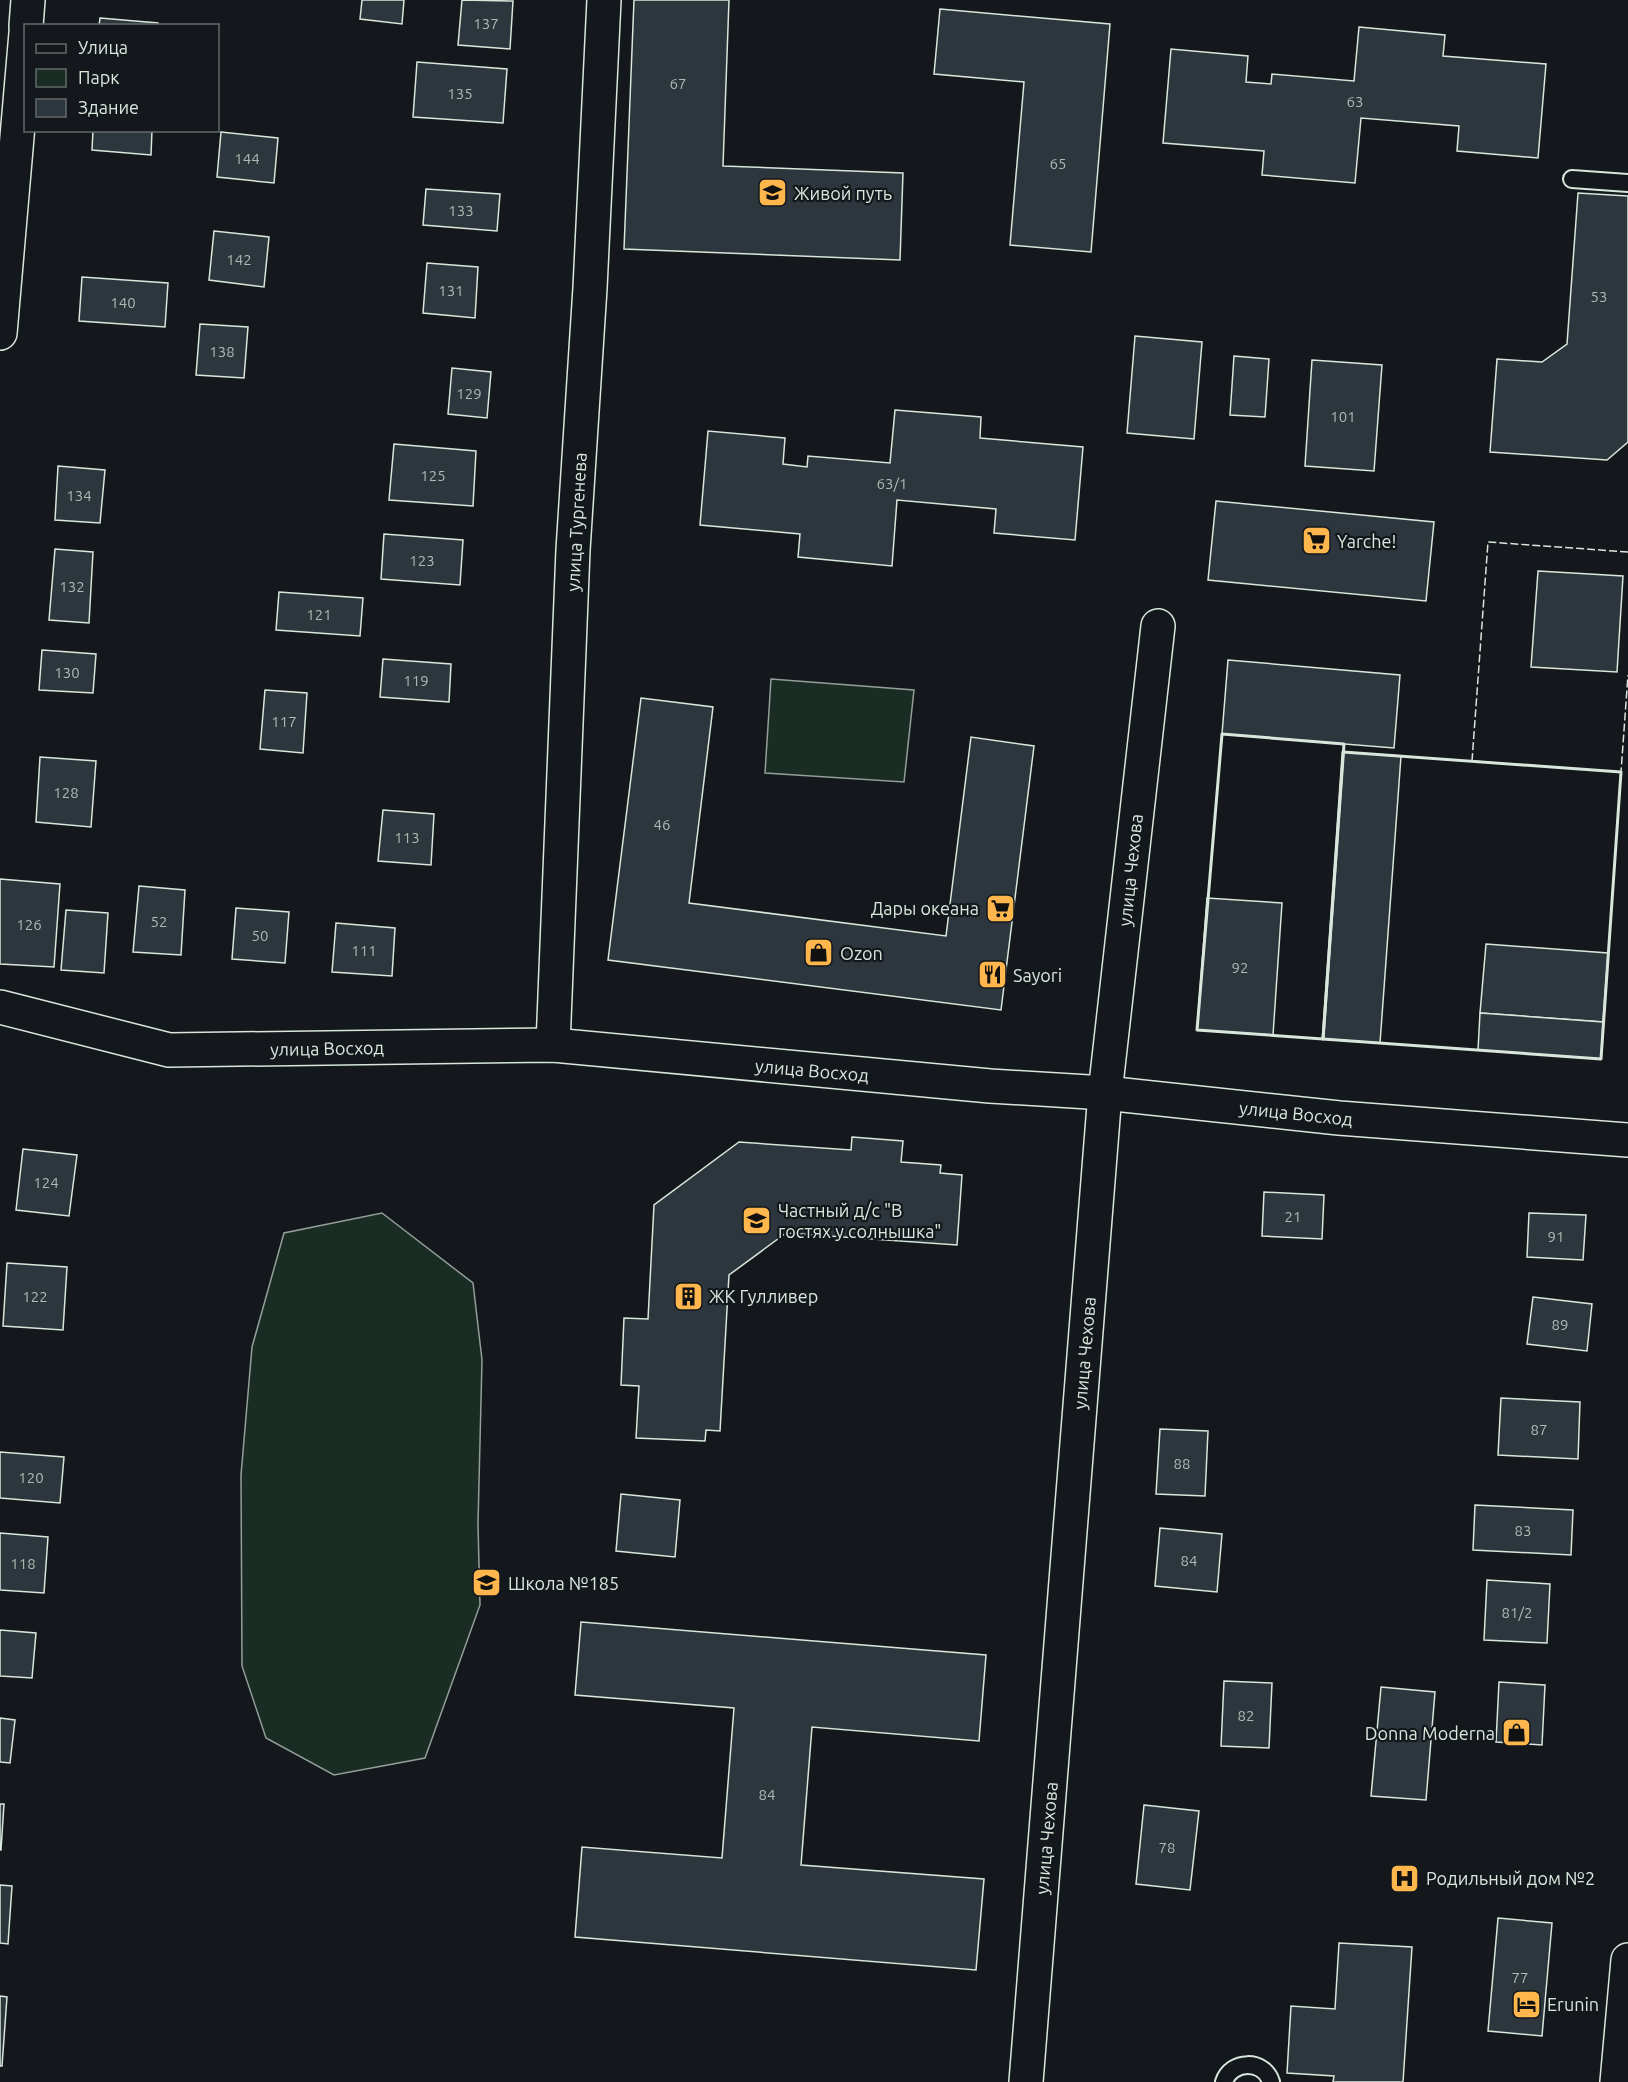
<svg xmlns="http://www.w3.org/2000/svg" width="1628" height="2082" viewBox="0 0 1628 2082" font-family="Ubuntu,sans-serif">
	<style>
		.green { fill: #1a2d24; stroke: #939e99; stroke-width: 1.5 }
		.building { fill: #2c363c; stroke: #d8e6dc; stroke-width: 1.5 }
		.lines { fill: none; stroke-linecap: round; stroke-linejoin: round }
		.service-casing { stroke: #d8e6dc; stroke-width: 20 }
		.minor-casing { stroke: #d8e6dc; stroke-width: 36 }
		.tertiary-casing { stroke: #d8e6dc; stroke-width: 36 }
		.service { stroke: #14181c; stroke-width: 16 }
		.minor { stroke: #14181c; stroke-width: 33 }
		.tertiary { stroke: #14181c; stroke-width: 33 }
		.fence { stroke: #d8e6dc; stroke-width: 1.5; stroke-dasharray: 8 3; stroke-linecap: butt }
		.wall { stroke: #d8e6dc; stroke-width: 3 }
		.labels { text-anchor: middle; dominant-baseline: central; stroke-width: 4.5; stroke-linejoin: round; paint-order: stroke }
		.number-label { font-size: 15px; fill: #adbab4 }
		.poi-label { font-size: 18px; fill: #d8e6dc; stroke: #14181c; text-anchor: start }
		.street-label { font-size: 18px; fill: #d8e6dc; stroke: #14181c }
	</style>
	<rect width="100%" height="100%" fill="#14181c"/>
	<g class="green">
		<polygon points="771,679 914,690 904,782 765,773"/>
		<polygon points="382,1213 473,1283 482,1360 478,1524 480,1605 425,1758 334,1775 266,1738 242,1666 241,1475 252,1347 284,1233"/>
	</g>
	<g class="building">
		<polygon points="362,0 404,0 402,24 360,19"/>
		<polygon points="462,0 513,1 510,49 458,45"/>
		<polygon points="634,0 729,0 723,166 903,173 900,260 624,249"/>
		<polygon points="940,9 1110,24 1091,252 1010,245 1024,82 934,74"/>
		<polygon points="100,18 158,23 158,26 99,26"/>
		<polygon points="1359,27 1445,35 1443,56 1546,64 1538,158 1457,151 1459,126 1361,118 1355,183 1262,175 1264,151 1163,143 1171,49 1248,56 1246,82 1271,84 1272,74 1354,81"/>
		<polygon points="417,62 507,69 503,123 413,117"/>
		<polygon points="93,130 152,130 151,155 92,150"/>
		<polygon points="221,132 278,138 274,183 217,177"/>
		<polygon points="426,189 500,194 497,231 423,225"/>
		<polygon points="1578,193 1628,196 1628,442 1607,460 1490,452 1497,359 1542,362 1567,344"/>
		<polygon points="214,231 269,237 264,287 209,280"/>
		<polygon points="427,263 478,267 475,318 423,313"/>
		<polygon points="82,277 168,283 165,327 79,321"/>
		<polygon points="200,324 248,327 244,378 196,375"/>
		<polygon points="1135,336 1202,342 1194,439 1127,433"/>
		<polygon points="1234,356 1269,359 1265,417 1230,415"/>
		<polygon points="1312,360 1382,365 1374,471 1305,466"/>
		<polygon points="452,368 491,372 487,418 448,414"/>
		<polygon points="895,410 981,417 980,438 1083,447 1075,540 994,533 996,509 897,500 892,566 798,557 800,534 700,525 708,431 785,438 783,464 807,467 808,456 890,463"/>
		<polygon points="394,444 476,451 473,506 389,500"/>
		<polygon points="58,466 105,470 100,523 55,520"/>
		<polygon points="1216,501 1434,522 1426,601 1208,580"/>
		<polygon points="384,534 463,540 460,585 381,579"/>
		<polygon points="55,549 93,552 89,623 49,620"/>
		<polygon points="1538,571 1623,576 1617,672 1531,667"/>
		<polygon points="279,592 363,598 360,636 276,630"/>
		<polygon points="42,650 96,654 93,693 39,690"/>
		<polygon points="383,659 451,664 449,702 380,697"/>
		<polygon points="1228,660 1400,675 1394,748 1222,734"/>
		<polygon points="265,690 307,693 303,753 260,749"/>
		<polygon points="641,698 713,707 689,903 946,936 971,737 1034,746 1001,1010 608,960"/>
		<polygon points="1343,752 1401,756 1380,1043 1323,1039"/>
		<polygon points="40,757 96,761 91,827 36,822"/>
		<polygon points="383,810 434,814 431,865 378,861"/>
		<polygon points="0,879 60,884 54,967 0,964"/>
		<polygon points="139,886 185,890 181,955 133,952"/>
		<polygon points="1207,898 1282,903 1273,1035 1197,1030"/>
		<polygon points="236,908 289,912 285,963 232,959"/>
		<polygon points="66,910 108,913 104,973 61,970"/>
		<polygon points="336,923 395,928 392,976 332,972"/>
		<polygon points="1486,944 1608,953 1603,1022 1480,1013"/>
		<polygon points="1480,1013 1603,1022 1601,1059 1478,1050"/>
		<polygon points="852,1137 903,1141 901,1162 941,1165 940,1173 962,1175 957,1245 786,1233 729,1275 720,1431 706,1430 705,1441 636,1438 639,1386 621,1385 624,1318 648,1319 654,1205 739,1142 851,1150"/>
		<polygon points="23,1149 77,1155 69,1216 16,1210"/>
		<polygon points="1264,1192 1324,1195 1322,1239 1262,1236"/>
		<polygon points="1529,1213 1586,1215 1583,1260 1527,1257"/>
		<polygon points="7,1263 67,1267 63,1330 3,1326"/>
		<polygon points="1533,1297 1592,1304 1587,1351 1527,1344"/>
		<polygon points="1501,1398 1580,1402 1578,1459 1498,1455"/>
		<polygon points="1160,1429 1208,1431 1205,1496 1156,1494"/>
		<polygon points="0,1452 64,1457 60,1503 0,1498"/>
		<polygon points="621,1494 680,1500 675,1557 616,1551"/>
		<polygon points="1475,1505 1573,1510 1571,1555 1473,1550"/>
		<polygon points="1160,1528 1222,1534 1217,1592 1155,1586"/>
		<polygon points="0,1533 48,1537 44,1593 0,1590"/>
		<polygon points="1487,1580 1550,1584 1547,1643 1484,1640"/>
		<polygon points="581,1622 986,1655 979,1741 812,1727 801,1865 984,1879 976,1970 575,1937 582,1847 722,1858 734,1708 575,1695"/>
		<polygon points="0,1630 36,1633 32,1678 0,1676"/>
		<polygon points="1224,1681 1272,1683 1269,1748 1221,1746"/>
		<polygon points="1499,1682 1545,1685 1542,1745 1496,1742"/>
		<polygon points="1381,1687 1435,1692 1426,1800 1371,1796"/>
		<polygon points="0,1718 15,1720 10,1763 0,1762"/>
		<polygon points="0,1804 4,1804 1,1850 0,1850"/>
		<polygon points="1144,1805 1199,1811 1190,1890 1136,1884"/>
		<polygon points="0,1885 12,1886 8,1944 0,1943"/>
		<polygon points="1498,1918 1552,1923 1542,2036 1488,2031"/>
		<polygon points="1339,1943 1412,1947 1403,2082 1333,2082 1334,2076 1287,2073 1291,2006 1335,2009"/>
		<polygon points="0,1996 7,1997 2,2066 0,2066"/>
	</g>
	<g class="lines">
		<defs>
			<g id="service">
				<polyline points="1572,179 1628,183"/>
				<path d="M1224,2082c7,-22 40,-23 47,0"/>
			</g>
			<g id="minor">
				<polyline points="0,1007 169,1050 553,1045 990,1086 1105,1093 1339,1118 1628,1140"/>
				<polyline points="553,1045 573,550 590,288 604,0"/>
				<polyline points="1026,2082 1105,1093 1158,626"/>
				<polyline points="1617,2082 1628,1960"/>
			</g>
			<g id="tertiary">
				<polyline points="26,26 28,0"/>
				<polyline points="0,333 26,33"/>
			</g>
		</defs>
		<use href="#service" class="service-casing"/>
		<use href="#minor" class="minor-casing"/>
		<use href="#tertiary" class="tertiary-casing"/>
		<use href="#service" class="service"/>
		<use href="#minor" class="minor"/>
		<use href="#tertiary" class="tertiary"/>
		<polyline class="fence" points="1628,552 1488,542 1472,761 1621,772 1628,675"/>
		<g class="wall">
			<polygon points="1222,734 1344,744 1323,1039 1197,1030"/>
			<polygon points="1343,752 1621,772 1601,1059 1323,1039"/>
		</g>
	</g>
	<defs>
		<symbol id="school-square" viewBox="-11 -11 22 22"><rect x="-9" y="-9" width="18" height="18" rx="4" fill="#ffb74d" stroke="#14181c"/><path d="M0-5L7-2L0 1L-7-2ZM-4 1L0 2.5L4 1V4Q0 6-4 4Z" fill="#111"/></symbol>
		<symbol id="supermarket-square" viewBox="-11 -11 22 22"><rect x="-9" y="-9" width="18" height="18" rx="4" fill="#ffb74d" stroke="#14181c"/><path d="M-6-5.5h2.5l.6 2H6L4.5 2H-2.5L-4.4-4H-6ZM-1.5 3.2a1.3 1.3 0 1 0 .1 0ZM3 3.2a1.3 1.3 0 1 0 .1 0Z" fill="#111"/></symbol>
		<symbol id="shop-square" viewBox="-11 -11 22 22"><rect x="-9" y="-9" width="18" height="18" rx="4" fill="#ffb74d" stroke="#14181c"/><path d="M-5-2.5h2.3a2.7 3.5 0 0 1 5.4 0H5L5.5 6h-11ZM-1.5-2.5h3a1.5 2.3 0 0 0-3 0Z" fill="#111"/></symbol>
		<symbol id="restaurant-square" viewBox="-11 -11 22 22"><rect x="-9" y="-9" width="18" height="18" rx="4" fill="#ffb74d" stroke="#14181c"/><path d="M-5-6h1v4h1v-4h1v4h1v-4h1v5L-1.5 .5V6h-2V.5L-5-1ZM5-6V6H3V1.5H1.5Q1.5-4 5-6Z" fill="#111"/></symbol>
		<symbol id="building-square" viewBox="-11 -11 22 22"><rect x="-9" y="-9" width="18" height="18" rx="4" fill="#ffb74d" stroke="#14181c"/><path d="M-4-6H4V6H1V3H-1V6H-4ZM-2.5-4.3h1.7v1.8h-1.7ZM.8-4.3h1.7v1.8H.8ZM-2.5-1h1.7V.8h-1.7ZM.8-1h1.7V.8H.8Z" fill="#111"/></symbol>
		<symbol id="hospital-square" viewBox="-11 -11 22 22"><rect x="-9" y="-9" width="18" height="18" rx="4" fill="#ffb74d" stroke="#14181c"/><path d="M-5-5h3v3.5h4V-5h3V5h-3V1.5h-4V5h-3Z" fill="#111"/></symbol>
		<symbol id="hotel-square" viewBox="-11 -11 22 22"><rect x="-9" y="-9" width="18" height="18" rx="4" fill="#ffb74d" stroke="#14181c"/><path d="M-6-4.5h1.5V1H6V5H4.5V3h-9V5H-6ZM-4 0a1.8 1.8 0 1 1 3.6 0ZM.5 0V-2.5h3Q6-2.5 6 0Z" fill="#111"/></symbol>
	</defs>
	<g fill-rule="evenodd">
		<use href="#school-square" x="756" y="176" width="33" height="33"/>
		<use href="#supermarket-square" x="1300" y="524" width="33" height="33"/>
		<use href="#supermarket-square" x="984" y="892" width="33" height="33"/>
		<use href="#shop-square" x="802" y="936" width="33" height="33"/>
		<use href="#restaurant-square" x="976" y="958" width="33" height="33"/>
		<use href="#school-square" x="740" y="1204" width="33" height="33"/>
		<use href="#building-square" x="672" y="1280" width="33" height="33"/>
		<use href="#school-square" x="470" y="1566" width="33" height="33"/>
		<use href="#shop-square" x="1500" y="1716" width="33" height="33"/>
		<use href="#hospital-square" x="1388" y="1862" width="33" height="33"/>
		<use href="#hotel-square" x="1510" y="1988" width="33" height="33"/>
	</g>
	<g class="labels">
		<g class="number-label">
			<text x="486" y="23">137</text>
			<text x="678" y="83">67</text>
			<text x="460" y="93">135</text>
			<text x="1355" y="101">63</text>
			<text x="247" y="158">144</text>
			<text x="1058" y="163">65</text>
			<text x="461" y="210">133</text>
			<text x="239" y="259">142</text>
			<text x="451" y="290">131</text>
			<text x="1599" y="296">53</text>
			<text x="123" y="302">140</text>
			<text x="222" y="351">138</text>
			<text x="469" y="393">129</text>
			<text x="1343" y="416">101</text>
			<text x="433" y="475">125</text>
			<text x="892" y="483">63/1</text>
			<text x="79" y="495">134</text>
			<text x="422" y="560">123</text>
			<text x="72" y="586">132</text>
			<text x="319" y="614">121</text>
			<text x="67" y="672">130</text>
			<text x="416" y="680">119</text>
			<text x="284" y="721">117</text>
			<text x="66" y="792">128</text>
			<text x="662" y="824">46</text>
			<text x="407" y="837">113</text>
			<text x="159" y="921">52</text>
			<text x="29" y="924">126</text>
			<text x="260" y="935">50</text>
			<text x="364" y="950">111</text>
			<text x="1240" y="967">92</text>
			<text x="46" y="1182">124</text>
			<text x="1293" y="1216">21</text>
			<text x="1556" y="1236">91</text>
			<text x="35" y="1296">122</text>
			<text x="1560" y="1324">89</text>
			<text x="1539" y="1429">87</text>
			<text x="1182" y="1463">88</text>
			<text x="31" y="1477">120</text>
			<text x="1523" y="1530">83</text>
			<text x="1189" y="1560">84</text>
			<text x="23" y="1563">118</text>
			<text x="1517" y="1612">81/2</text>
			<text x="1246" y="1715">82</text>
			<text x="767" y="1794">84</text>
			<text x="1167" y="1847">78</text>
			<text x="1520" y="1977">77</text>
		</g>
		<g class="poi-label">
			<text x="794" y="193">Живой путь</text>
			<text x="1337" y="541">Yarche!</text>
			<text x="979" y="908" text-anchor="end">Дары океана</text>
			<text x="840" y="953">Ozon</text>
			<text x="1013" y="975">Sayori</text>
			<text x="778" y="1210">Частный д/c "В<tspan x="778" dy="21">гостях у солнышка"</tspan></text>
			<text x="709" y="1296">ЖК Гулливер</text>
			<text x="508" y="1583">Школа №185</text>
			<text x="1495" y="1733" text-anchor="end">Donna Moderna</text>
			<text x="1426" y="1878">Родильный дом №2</text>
			<text x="1547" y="2004">Erunin</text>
		</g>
		<g class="street-label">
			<text transform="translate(576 522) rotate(-87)">улица Тургенева</text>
			<text transform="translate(1130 870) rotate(-84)">улица Чехова</text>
			<text transform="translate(327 1048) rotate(-1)">улица Восход</text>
			<text transform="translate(812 1070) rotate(5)">улица Восход</text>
			<text transform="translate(1296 1113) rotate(6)">улица Восход</text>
			<text transform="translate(1084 1353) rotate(-85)">улица Чехова</text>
			<text transform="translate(1046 1838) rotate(-85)">улица Чехова</text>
		</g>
	</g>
	<rect x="24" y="24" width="195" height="108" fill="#14181c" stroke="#626a69" stroke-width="1.5"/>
	<rect x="36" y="44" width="30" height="9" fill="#14181c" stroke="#626a69" stroke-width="1.5"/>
	<text x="78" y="54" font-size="18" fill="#d8e6dc">Улица</text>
	<rect x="36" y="69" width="30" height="18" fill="#1a2d24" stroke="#626a69" stroke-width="1.5"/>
	<text x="78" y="84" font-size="18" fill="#d8e6dc">Парк</text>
	<rect x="36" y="99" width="30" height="18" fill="#2c363c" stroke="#626a69" stroke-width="1.5"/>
	<text x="78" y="114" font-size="18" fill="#d8e6dc">Здание</text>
</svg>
